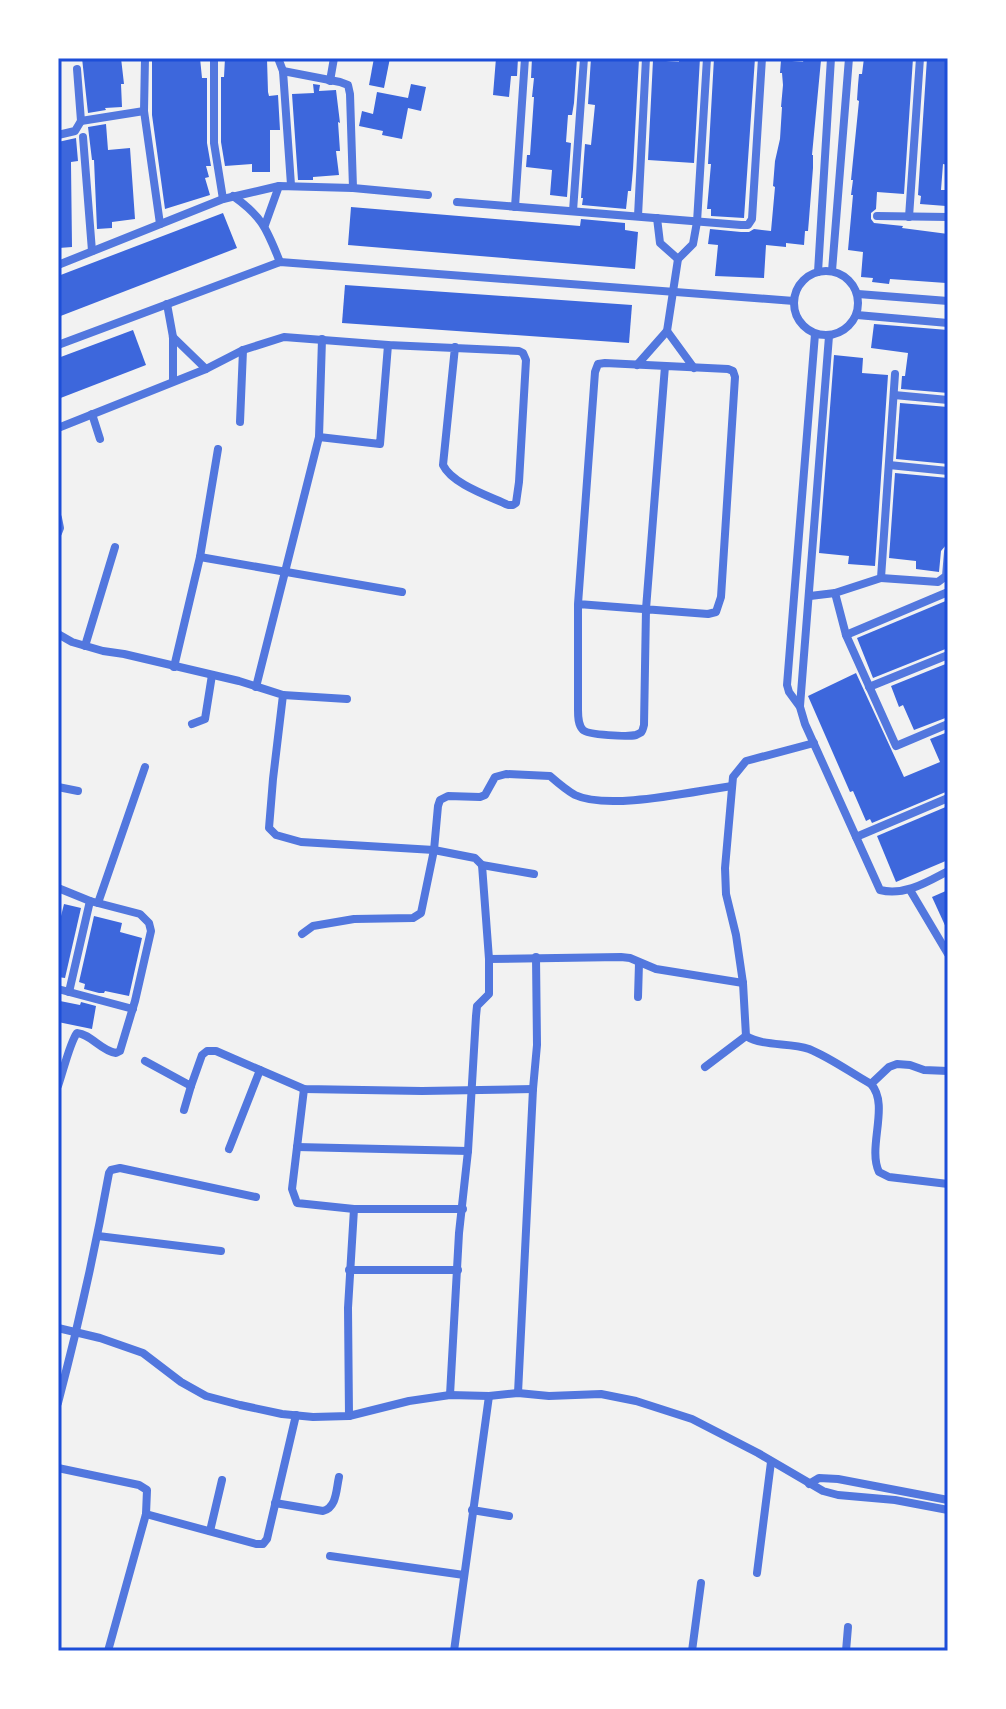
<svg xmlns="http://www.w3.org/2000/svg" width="1006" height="1709" viewBox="0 0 1006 1709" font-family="'Sofia Sans Condensed',sans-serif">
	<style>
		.building { fill: #3d67dc }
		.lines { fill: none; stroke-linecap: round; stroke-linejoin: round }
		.minor { stroke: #5277de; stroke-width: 8 }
		.neatline { fill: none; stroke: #1d4ed8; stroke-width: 3 }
	</style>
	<rect width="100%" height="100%" fill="#f2f2f2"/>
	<g class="building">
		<polygon points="82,58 121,58 124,84 121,84 122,107 105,108 106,110 88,113"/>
		<polygon points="152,58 200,58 202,78 207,78 207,143 211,166 206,166 209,177 205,178 210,195 165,209 152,115"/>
		<polygon points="225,58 241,58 241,60 267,59 268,92 269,96 278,95 280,130 270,130 270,172 252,172 252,164 225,166 221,142 221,77 224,77"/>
		<polygon points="374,58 390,58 384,88 369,85"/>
		<polygon points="496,58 518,58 517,76 511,76 509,97 493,95"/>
		<polygon points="532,58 577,58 574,103 572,115 568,115 566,142 571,143 567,197 550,195 552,170 526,167 527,155 530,155 534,97 532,97 534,78 531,78"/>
		<polygon points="591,58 639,59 633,169 631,191 628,191 626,209 582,205 583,198 581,198 585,144 591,145 595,105 588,104"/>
		<polygon points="679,58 700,58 694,163 648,160 653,60 679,62"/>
		<polygon points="714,58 755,58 744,218 711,216 711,209 707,209 711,164 708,164"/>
		<polygon points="864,58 913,58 904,194 877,192 876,209 871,213 871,219 874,223 903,226 902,228 948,234 946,283 890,279 889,284 872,282 873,278 861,277 863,252 848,250 853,195 851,195 853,180 851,180 859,101 857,100 858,85 859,74 862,74"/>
		<polygon points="927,58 948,58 948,165 943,164 941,190 947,190 946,206 920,204 921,196 918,195"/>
		<polygon points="804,59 821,60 812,155 813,155 813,168 809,219 808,231 805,231 804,245 786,243 786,247 766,245 764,278 715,276 718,245 708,244 710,229 741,232 749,232 754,229 771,231 775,187 773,186 775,161 780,139 782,107 781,107 783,85 782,73 780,73 781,60 803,62"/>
		<polygon points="313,84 320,85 319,91 336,90 340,123 338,122 340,151 336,151 339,175 313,177 313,180 298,180 292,94 314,93"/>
		<polygon points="411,84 426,87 421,111 408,108 402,139 382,135 383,131 359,126 362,111 373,114 377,92 408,98"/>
		<polygon points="106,124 108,150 130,148 135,219 112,222 112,228 97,229 94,160 92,160 88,127"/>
		<polygon points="76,138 78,161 71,162 71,164 72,247 59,248 58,142"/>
		<polygon points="351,207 580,226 581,219 625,223 625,230 638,232 635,269 348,245"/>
		<polygon points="223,213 237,248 58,317 58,276"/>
		<polygon points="345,285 632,305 629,343 342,323"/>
		<polygon points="874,324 948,330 948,393 901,389 902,376 905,376 908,353 871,348"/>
		<polygon points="133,330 146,365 58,399 58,358"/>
		<polygon points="834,355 863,358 862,373 888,375 875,566 848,564 849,556 819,553"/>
		<polygon points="900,403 948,407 948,464 896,459"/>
		<polygon points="895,473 948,478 946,545 941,551 939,572 916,569 916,561 889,558"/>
		<polygon points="948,600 948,648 873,678 857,638"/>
		<polygon points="948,663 948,717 914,730 903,705 899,707 891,686"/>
		<polygon points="856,673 904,777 940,762 930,739 948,732 948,791 872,823 870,819 866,821 853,791 850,792 808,696"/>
		<polygon points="948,806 948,860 896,882 877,836"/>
		<polygon points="948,890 948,932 932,897"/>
		<polygon points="64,904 81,908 65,978 58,977 58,928"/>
		<polygon points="94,916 122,923 120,932 142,938 129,996 105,991 104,993 99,993 84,989 85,984 79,982"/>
		<polygon points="60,1001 80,1005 81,1002 96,1006 92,1029 58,1022"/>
	</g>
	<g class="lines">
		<g class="minor">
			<polyline points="145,58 144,111 160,224"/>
			<polyline points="214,58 214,143 223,199"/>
			<polyline points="278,58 283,71 291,185"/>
			<polyline points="77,69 81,121"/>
			<polyline points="283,71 340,82 348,85 350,94 353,188"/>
			<polyline points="330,81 334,58"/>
			<polyline points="58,135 75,131 81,121 144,111"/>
			<polyline points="83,137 92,251"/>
			<path d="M233,196c30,21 34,34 47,66"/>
			<polyline points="457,202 741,225 748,225 752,219 762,58"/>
			<polyline points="515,207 525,58"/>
			<polyline points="573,211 584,58"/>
			<polyline points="638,216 646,58"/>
			<polyline points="877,216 948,217"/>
			<polyline points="909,217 920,58"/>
			<polyline points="657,218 660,243 678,259"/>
			<polyline points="265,225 279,186"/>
			<polyline points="58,265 223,199 279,186 353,188 428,195"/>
			<circle cx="826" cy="303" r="32"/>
			<polyline points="832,271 849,58"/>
			<polyline points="818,272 831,58"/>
			<polyline points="858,294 948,301"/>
			<polyline points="167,304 173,337 173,381"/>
			<polyline points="857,315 948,323"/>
			<polyline points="667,331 694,368"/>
			<path d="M815,334l-28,351 2,7 11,15 5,17 75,166c25,6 47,-8 68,-19"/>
			<polyline points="173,337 206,369"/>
			<polyline points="58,345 280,262 794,301"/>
			<polyline points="637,365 667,331 678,259 693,244 697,222 707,58"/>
			<polyline points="895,374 881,578 835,593 846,635 896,746 948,724"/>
			<polyline points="894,395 948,400"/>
			<polyline points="92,414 100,439"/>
			<polyline points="240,422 243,350"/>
			<path d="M58,428l148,-59 37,-19 41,-13 104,8 131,6 4,2 3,7 -7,122 -3,21 -3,2h-5c-19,-9 -56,-21 -65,-40l12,-118"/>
			<polyline points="319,437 380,444 388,345"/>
			<polyline points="889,465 948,471"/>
			<polyline points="58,518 60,528 58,533"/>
			<polyline points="200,557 402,592"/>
			<polyline points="881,578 938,582 946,576 948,552"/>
			<polyline points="810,596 835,593"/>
			<path d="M578,604l130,10 8,-2 5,-15 14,-220 -2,-6 -5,-2 -123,-6 -7,1 -3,8 -17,232v106c0,6 0,15 5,20 5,5 45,7 53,5 7,-3 6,-3 8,-10l2,-116 19,-243"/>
			<polyline points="58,634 72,642 103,651 124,654 239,681 283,695 273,779 269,828 276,835 301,842 434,850 475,858 482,865 489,959 621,957 630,958 656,969 743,983"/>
			<polyline points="846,635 948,592"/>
			<polyline points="85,646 115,547"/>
			<polyline points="174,667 200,557 218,449"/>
			<polyline points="256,687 319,437 322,339"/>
			<polyline points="869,687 948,655"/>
			<polyline points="283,695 347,699"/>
			<polyline points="800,706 829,336"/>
			<polyline points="192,724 205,719 212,675"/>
			<path d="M814,743l-68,18 -13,16 -8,91 1,26 10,41 7,48 3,53c18,11 43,6 63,13 22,9 42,24 62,35 19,21 -4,63 8,88l10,5 59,7"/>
			<polyline points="58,787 78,791"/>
			<polyline points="856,837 948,798"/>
			<polyline points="482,865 534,874"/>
			<path d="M58,888l32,13 50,13 9,9 2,8 -16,70 -15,50 -4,2c-15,-2 -25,-19 -39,-20 -7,9 -14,39 -19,53"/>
			<polyline points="910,890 948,954"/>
			<polyline points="98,903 145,767"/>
			<path d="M302,934l11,-8 41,-7 59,-1 8,-5 13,-63 4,-44 2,-6 8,-4 32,1 5,-2 10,-18 11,-3 44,2c8,7 16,14 25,19 34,16 119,-4 157,-9"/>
			<polyline points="58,989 133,1009"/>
			<polyline points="69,992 90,901"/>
			<polyline points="638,997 639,963"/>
			<polyline points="145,1061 191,1086 202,1055 207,1051 216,1051 304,1089 422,1091 533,1089"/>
			<polyline points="705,1067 746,1036"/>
			<polyline points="871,1084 889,1067 897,1064 910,1065 924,1070 948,1071"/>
			<polyline points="304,1089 292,1189 297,1203 354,1209 463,1209"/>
			<polyline points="184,1110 191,1086"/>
			<polyline points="297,1147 468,1151"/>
			<polyline points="229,1149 260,1070"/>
			<polyline points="98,1236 221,1251"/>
			<polyline points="349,1270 458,1270"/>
			<polyline points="58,1328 100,1338 143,1353 181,1382 206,1396 240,1405 282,1414 313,1417 349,1416 409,1401 450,1395 489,1396 518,1393 549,1396 601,1394 636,1401 692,1419 758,1453 823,1491 838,1495 895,1500 948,1510"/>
			<polyline points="518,1393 533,1089 537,1045 536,957"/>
			<polyline points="450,1395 459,1233 468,1151 476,1016 477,1006 489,994 489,959"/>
			<path d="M58,1403c20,-76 37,-152 51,-230l2,-3 9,-2 136,29"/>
			<polyline points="349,1416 348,1308 354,1209"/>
			<polyline points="58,1468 139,1485 147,1490 146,1514 108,1651"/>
			<polyline points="809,1484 819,1478 838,1479 948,1500"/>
			<path d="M275,1503l48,8c14,-4 13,-21 16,-34"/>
			<polyline points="472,1510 509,1516"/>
			<polyline points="146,1514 256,1544 263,1544 267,1539 296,1415"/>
			<polyline points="210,1531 222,1480"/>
			<polyline points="330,1556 464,1575"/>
			<polyline points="757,1573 771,1462"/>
			<polyline points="454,1651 489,1396"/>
			<polyline points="692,1651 701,1583"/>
			<polyline points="846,1651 848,1627"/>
		</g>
	</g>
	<rect width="1006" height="1709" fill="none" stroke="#ffffff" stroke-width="120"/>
	<rect x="60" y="60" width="886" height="1589" class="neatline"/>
</svg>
